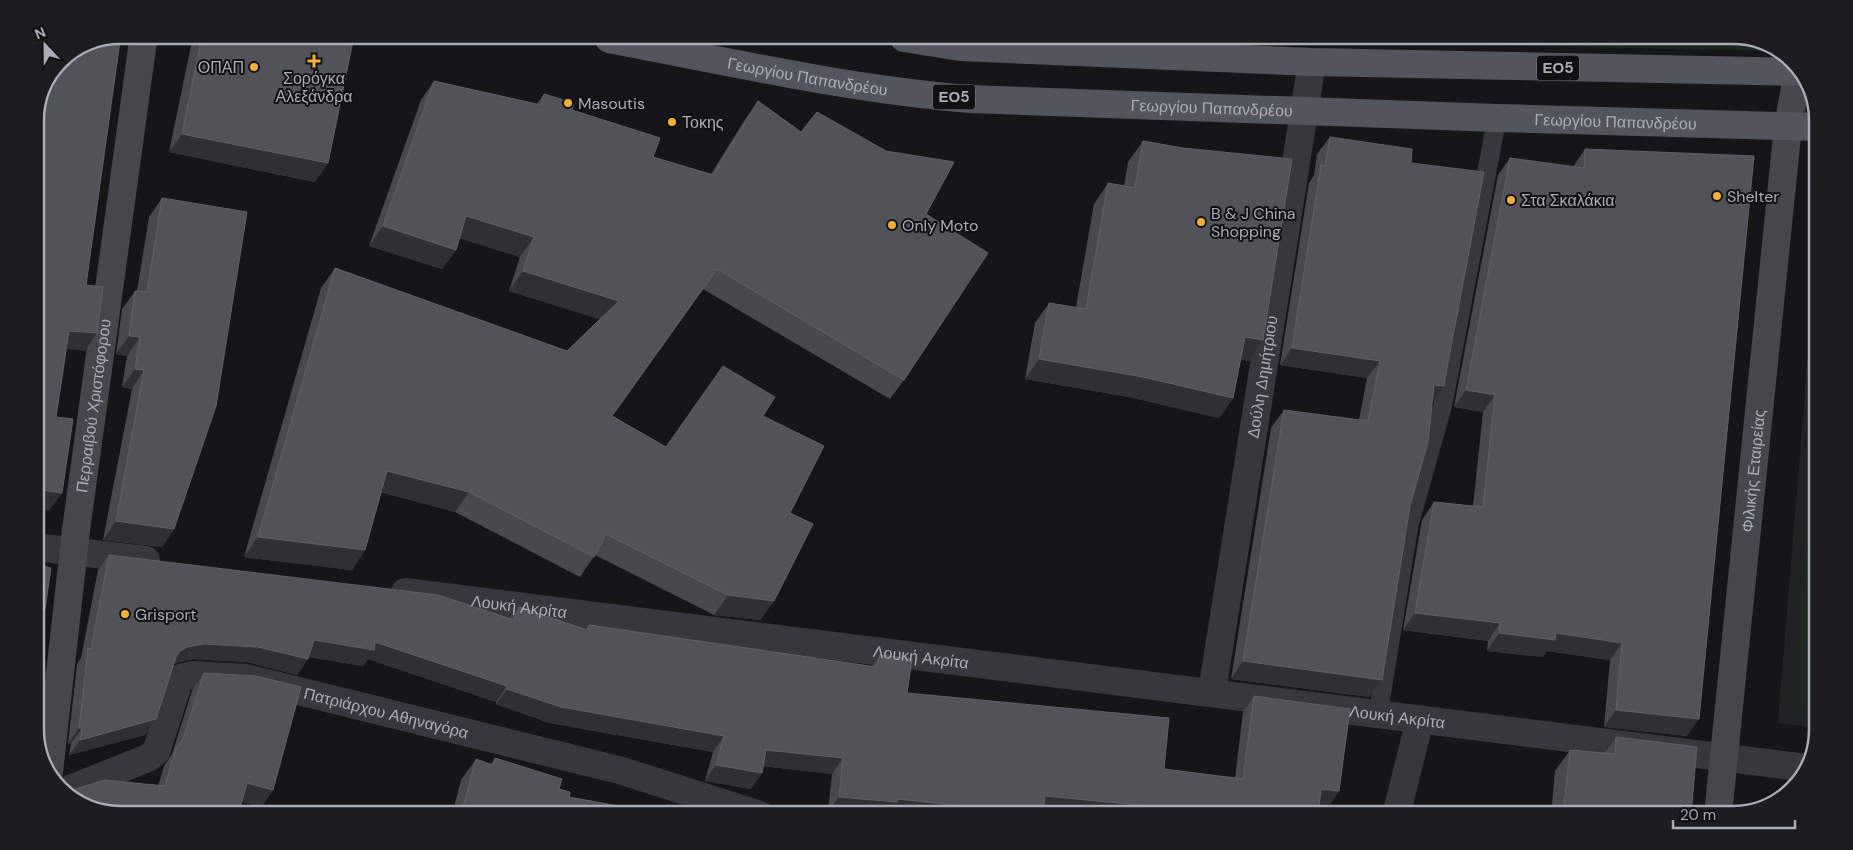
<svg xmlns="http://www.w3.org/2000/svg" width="1853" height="850" viewBox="0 0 1853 850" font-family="'DM Sans',sans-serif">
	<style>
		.built { fill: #222225 }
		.green { fill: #1e261f }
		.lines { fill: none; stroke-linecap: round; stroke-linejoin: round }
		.lane { stroke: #37383d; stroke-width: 19 }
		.street { stroke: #37383d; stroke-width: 28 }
		.secondary { stroke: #45474d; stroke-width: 28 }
		.primary { stroke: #53555c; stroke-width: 28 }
		.wall { fill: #47494d }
		.shaded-wall { fill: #2f3033 }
		.building { fill: #525359; stroke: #5f6168 }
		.poi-dot { fill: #f2b134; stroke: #111113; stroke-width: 2 }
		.labels { text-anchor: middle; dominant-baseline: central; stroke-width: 4; stroke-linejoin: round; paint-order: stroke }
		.shield { fill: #111113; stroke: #7b7e86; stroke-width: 1 }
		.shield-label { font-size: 15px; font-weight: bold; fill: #a8adb8 }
		.poi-label { font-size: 16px; fill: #a8adb8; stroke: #111113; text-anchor: start }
		.street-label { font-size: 16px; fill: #a8adb8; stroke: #111113 }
		.rim { fill: none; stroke: #a8adb8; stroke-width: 2.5 }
	</style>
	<rect width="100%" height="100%" fill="#161618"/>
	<polygon class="built" points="1818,230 1818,728 1778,723"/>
	<g class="green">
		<polygon points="1733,35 1766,42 1777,51 1441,44 1442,36"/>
		<polygon points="1805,532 1818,534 1818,713 1789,711"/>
	</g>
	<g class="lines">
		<g class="lane">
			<polyline points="1195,37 1196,56"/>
			<polyline points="1378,715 1409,525 1443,404 1497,118"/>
		</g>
		<g class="street">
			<polyline points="35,547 146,560"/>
			<path id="s1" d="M405,592l1402,176"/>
			<path id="s2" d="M1212,692l100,-630"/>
			<path id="s3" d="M65,791l83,-33 8,-6 24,-74 12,-3 54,3 373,92 141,45"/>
			<polyline points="1396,815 1420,720"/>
		</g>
		<g class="secondary">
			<path id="s4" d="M49,772l27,-242 67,-489"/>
			<path id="s5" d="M1718,815l70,-689 10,-54"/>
		</g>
		<g class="primary">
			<polyline points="904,38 960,47 1312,62 1803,72"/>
			<path id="s6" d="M609,39c120,23 239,50 361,60l527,19 321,9"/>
		</g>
	</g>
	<g class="wall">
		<polygon points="352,40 328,163 315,182 169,152 192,41"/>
		<polygon points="434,81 537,104 544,94 653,157 711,174 744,121 758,101 801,132 926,214 904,380 890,399 703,289 612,416 666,447 763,416 790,513 774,601 760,620 714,615 595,555 580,577 455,512 381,492 365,550 352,570 244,557 321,288 335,268 567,351 600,319 509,291 520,257 459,238 456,250 442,269 369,246 421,100"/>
		<polygon points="1330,137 1411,163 1432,403 1410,506 1382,680 1369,697 1231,679 1271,428 1284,410 1359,420 1367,378 1280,365 1309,183 1314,175 1317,154"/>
		<polygon points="1143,141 1263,340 1249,361 1241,359 1233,398 1219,418 1129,397 1025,379 1035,323 1049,303 1076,307 1094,204 1108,183 1124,186 1128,162"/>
		<polygon points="1585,149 1687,736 1604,727 1610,660 1547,651 1543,657 1487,651 1488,641 1403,630 1422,520 1434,502 1473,506 1483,412 1454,407 1498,175 1510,158 1573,167"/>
		<polygon points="162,198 174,529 162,547 103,540 132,389 122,387 127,356 116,354 122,309 135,291 137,291 149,217"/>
		<polygon points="1818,230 1818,333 1810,332"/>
		<polygon points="109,555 510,619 519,607 586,629 589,625 872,666 880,655 907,693 1164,769 1235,778 1243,712 1254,696 1339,791 1328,807 1319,806 1318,815 1072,815 1044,812 1043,815 855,815 828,812 832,774 763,766 762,773 751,789 705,781 713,752 550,723 496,704 496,702 368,659 363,666 309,657 297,675 247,662 193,659 176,663 174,664 156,719 145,735 69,755 71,744 68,744 77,664 81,658 98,570"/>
		<polygon points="204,673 273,790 261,807 242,802 87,808 71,796 76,789 158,786 164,766 172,754 192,691"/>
		<polygon points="1616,737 1691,815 1551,815 1555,771 1570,750 1605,753"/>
		<polygon points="495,758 559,789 569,797 668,815 452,815 461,780 476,759 491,764"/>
	</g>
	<g class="shaded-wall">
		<polygon points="182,134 328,163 315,182 169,152"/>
		<polygon points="466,216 534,237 520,257 452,236"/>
		<polygon points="383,226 456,250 442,269 369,246"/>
		<polygon points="523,271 619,301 605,321 509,291"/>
		<polygon points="1818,321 1818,333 1810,332"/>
		<polygon points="69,331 97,333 85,351 57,348"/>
		<polygon points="129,336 140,337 127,356 116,354"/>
		<polygon points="1245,337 1263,340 1249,361 1230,358"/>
		<polygon points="1292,348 1380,361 1367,378 1280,365"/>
		<polygon points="1039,359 1143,377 1233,398 1219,418 1129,397 1025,379"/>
		<polygon points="135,369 144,370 132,389 122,387"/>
		<polygon points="1434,385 1444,386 1431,404"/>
		<polygon points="1466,390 1495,395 1483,412 1454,407"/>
		<polygon points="387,471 469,492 455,512 373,490"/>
		<polygon points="35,489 62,493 49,511 35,509"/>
		<polygon points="116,521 174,529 162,547 103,540"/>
		<polygon points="258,537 365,550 352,570 244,557"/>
		<polygon points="728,595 774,601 760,620 714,615"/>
		<polygon points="1415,613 1500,623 1488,641 1403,630"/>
		<polygon points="1499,633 1556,633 1622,643 1610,660 1547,651 1543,657 1487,651"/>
		<polygon points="314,640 375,642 507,686 496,702 368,659 363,666 302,656"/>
		<polygon points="204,644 258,647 308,659 297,675 247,662 193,659 176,663 169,667 180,651 187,647"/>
		<polygon points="1243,661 1382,680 1369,697 1231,679"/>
		<polygon points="507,689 724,736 713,752 550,723 496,704"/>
		<polygon points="1616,710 1699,719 1687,736 1604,727"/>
		<polygon points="156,719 145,735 69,755 80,740"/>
		<polygon points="79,728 82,728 71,744 68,744"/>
		<polygon points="766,750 843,758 832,774 755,765"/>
		<polygon points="716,765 762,773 751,789 705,781"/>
		<polygon points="247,783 273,790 261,807 235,800"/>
		<polygon points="1321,789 1339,791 1328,807 1310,805"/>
		<polygon points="1045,796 1159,807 1153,815 1072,815 1034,811"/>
		<polygon points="839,797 898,799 1043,815 855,815 828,812"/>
	</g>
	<g class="building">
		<polygon points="352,40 353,41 328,163 182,134 201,41"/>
		<polygon points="88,41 120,41 86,285 103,287 97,333 69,331 56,417 73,419 62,493 35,489 35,115 60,60"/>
		<polygon points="434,81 541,105 544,94 574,103 572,110 660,138 653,157 713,175 758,101 801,132 817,112 886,151 954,162 926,214 988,253 904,380 717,269 612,416 666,447 723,366 775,397 763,416 824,446 790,513 813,524 774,601 728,595 606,534 594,557 469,492 387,471 365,550 258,537 335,268 567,351 619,301 523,271 534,237 466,216 456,250 383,226"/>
		<polygon points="1330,137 1412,149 1411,163 1484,172 1444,384 1444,386 1434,385 1428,442 1410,506 1382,680 1243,661 1284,410 1368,421 1380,361 1292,348 1321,165 1325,166"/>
		<polygon points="1143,141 1183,148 1292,159 1263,340 1245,337 1233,398 1143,377 1039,359 1049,303 1086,309 1108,183 1135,188"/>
		<polygon points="1585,149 1754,156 1699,719 1616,710 1622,643 1556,633 1555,640 1499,633 1500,623 1415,613 1434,502 1483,507 1495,395 1466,390 1510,158 1584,168"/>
		<polygon points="162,198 247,212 216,406 174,529 116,521 144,370 135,369 140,337 129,336 135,291 147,292"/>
		<polygon points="109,555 438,595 514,620 519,607 587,630 589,625 876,667 880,655 912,659 907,693 1169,718 1164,769 1243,779 1254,696 1350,709 1339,791 1321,789 1318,815 1158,815 1159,807 1045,796 1043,815 898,799 897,802 839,797 843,758 766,750 762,773 716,765 724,736 561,707 507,689 507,686 375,642 374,650 314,640 308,659 258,647 204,644 187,647 180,651 176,657 156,719 80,740 82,728 79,728 87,659 88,648 91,649"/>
		<polygon points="35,564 51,568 44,616 35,647"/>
		<polygon points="204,673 256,676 301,687 273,790 247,783 238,815 120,815 87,808 75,799 76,789 104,780 165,786 176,748 183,739"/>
		<polygon points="1616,737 1697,747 1691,815 1563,815 1570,750 1615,754"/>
		<polygon points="495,758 562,779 559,789 570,792 569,797 668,815 461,815 476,759 493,765"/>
	</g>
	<g class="poi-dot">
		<path d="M311.5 53.5h5v5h5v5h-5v5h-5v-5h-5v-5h5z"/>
		<circle cx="254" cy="67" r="5"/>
		<circle cx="568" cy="103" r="5"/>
		<circle cx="672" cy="122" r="5"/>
		<circle cx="1717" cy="196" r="5"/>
		<circle cx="1511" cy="200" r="5"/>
		<circle cx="1201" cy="222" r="5"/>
		<circle cx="892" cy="225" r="5"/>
		<circle cx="125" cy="614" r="5"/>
	</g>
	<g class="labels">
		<g class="shield">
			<rect x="1537" y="55.5" width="42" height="25" rx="4"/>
			<rect x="933" y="84.5" width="42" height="25" rx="4"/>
		</g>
		<g class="shield-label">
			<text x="1558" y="68">ΕΟ5</text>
			<text x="954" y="97">ΕΟ5</text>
		</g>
		<g class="poi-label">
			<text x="244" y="67" text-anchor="end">ΟΠΑΠ</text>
			<text x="314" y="78" text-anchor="middle">Σορόγκα<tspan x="314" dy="18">Αλεξάνδρα</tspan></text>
			<text x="578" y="103">Masoutis</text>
			<text x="682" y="122">Τοκης</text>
			<text x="1727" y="196">Shelter</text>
			<text x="1521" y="200">Στα Σκαλάκια</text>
			<text x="1211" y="213">B &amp; J China<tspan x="1211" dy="18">Shopping</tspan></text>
			<text x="902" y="225">Only Moto</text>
			<text x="135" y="614">Grisport</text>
		</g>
		<g class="street-label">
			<text stroke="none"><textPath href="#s6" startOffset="202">Γεωργίου Παπανδρέου</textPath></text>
			<text stroke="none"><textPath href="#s6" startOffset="608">Γεωργίου Παπανδρέου</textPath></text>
			<text stroke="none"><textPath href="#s6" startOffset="1012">Γεωργίου Παπανδρέου</textPath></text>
			<text stroke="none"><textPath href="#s2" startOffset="319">Δούλη Δημήτριου</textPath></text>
			<text stroke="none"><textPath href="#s4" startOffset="369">Περραιβού Χριστόφορου</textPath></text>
			<text stroke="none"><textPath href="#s5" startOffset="346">Φιλικής Εταιρείας</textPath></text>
			<text stroke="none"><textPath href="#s1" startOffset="115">Λουκή Ακρίτα</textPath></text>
			<text stroke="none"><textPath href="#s1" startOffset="520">Λουκή Ακρίτα</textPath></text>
			<text stroke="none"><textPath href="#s3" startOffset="388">Πατριάρχου Αθηναγόρα</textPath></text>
			<text stroke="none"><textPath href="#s1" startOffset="1000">Λουκή Ακρίτα</textPath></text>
		</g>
	</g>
	<path d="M0 0H1853V850H0ZM120 44H1733A76 76 0 0 1 1809 120V730A76 76 0 0 1 1733 806H120A76 76 0 0 1 44 730V120A76 76 0 0 1 120 44Z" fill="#1d1d20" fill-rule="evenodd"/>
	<path class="rim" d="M120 44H1733A76 76 0 0 1 1809 120V730A76 76 0 0 1 1733 806H120A76 76 0 0 1 44 730V120A76 76 0 0 1 120 44Z"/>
	<g transform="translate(45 45) rotate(338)" stroke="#111113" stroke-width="4" paint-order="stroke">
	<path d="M0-4L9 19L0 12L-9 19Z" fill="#a8adb8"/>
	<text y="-8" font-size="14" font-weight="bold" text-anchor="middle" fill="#a8adb8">N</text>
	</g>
	<path d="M1673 820v8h122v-8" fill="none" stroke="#a8adb8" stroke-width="2.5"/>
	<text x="1680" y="820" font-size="15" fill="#a8adb8" stroke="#111113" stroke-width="4" paint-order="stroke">20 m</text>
</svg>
